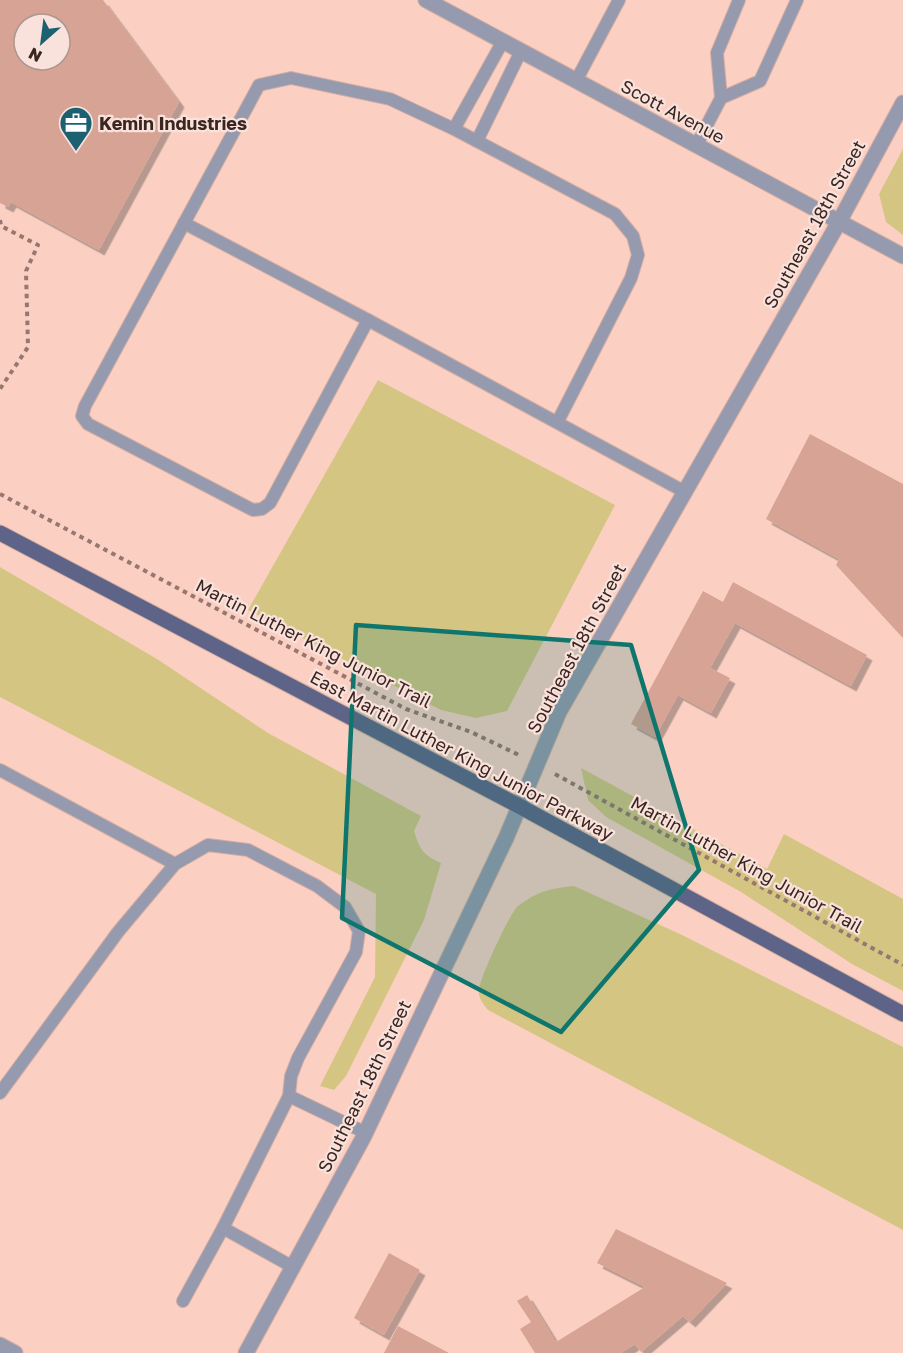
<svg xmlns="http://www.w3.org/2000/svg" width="903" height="1353" viewBox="0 0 903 1353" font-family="'Golos Text',sans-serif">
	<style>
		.green { fill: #d5c583 }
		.building { fill: #d7a394; fill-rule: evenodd; filter: url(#shadow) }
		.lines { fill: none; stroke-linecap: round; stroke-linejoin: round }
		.service-casing { stroke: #d4aea2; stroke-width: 14 }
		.minor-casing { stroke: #d4aea2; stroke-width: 17 }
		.tertiary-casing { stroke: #d4aea2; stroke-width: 17 }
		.primary-casing { stroke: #d4aea2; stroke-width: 17 }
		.path { stroke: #97776f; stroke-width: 4; stroke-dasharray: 4.5 4.5; stroke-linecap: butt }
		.service { stroke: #969aae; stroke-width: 12 }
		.minor { stroke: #969aae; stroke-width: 15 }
		.tertiary { stroke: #969aae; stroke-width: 15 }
		.primary { stroke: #5e6487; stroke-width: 15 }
		.marked { fill: #0f766e; fill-opacity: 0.2; stroke: #0f766e; stroke-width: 4.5; stroke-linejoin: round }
		.labels { text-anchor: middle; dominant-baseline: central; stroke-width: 4.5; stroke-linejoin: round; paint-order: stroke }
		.street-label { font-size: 18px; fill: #3a2520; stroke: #f9e2dc }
		.poi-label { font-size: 18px; font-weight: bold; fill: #3a2520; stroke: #f9e2dc; text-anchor: start }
	</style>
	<defs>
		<filter id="shadow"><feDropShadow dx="5.5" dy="5.5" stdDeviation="0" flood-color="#0004"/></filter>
	</defs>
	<rect width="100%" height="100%" fill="#fbd0c3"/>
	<g class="green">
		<polygon points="903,149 903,235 886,222 879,194"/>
		<polygon points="378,380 615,505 507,711 476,718 441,710 248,610"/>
		<path d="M0,567l157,92 111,74 153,83 -7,15c6,19 9,24 27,32l-17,57 -78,156 -12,14 -14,-4 55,-109 1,-83 -376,-197z"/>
		<polygon points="581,768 767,869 784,834 903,899 903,991 852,964 741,892 606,817 588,800"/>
		<path d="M574,886l106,48 223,113v183l-415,-220c-5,-6 -10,-12 -9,-20 0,-11 32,-79 39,-84 22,-16 31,-17 56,-20z"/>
	</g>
	<g class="building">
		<path d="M0,0h103l76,102 -80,148 -88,-48 -3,5 -8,-4zM24,24h36v36h-36z"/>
		<polygon points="810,434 903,484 903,638 836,565 839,559 766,519"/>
		<polygon points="733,582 867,655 851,686 735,623 710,668 730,678 711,713 678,695 655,737 631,724 703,591 723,602"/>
		<polygon points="616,1229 727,1283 690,1322 683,1316 641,1352 635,1344 621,1353 535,1353 520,1329 531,1322 517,1301 527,1295 556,1342 645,1287 597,1263"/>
		<polygon points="389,1253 420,1270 384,1335 354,1318"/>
		<polygon points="398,1326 449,1353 384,1353"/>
	</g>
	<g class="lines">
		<defs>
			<g id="service">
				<polyline points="576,81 619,0"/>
				<polyline points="721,98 760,81 797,0"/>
				<polyline points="454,129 503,41"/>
				<polyline points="477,141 521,51"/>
				<polyline points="696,146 721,98 717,53 739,0"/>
				<polyline points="184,223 368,320"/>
				<polyline points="558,421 631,278 638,255 633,236 615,214 454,129 390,99 291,78 259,85 85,406 82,416 88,424 253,510 262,509 270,503 368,320 685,492"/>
				<polyline points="0,770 175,864"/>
				<polyline points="0,1093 118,932 175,864 208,845 248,850 317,886 345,907 359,931 356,952 298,1058 291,1076 289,1096 223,1228 183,1301"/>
				<polyline points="289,1096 366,1133"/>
				<polyline points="223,1228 293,1267"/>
			</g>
			<g id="minor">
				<polyline points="426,0 903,256"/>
				<polyline points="0,1345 15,1353"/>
			</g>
			<polyline id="tertiary" points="246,1353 363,1138 506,838 559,712 839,222 903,103"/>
			<polyline id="primary" points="0,533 519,806 903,1014"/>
		</defs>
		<use href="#service" class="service-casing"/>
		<use href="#minor" class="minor-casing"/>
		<use href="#tertiary" class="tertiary-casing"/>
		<use href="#primary" class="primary-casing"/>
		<g class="path">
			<polyline points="0,220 1,226 38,245 26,271 28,347 0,389"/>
			<polyline points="0,494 406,709 471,732 519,755"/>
			<polyline points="555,774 903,965"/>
		</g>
		<use href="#service" class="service"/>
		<use href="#minor" class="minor"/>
		<use href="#tertiary" class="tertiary"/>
		<use href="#primary" class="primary"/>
	</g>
	<path class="marked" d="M356,625l275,20 68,225 -138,162 -219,-114z"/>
	<defs>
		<symbol id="office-pin" viewBox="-11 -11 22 30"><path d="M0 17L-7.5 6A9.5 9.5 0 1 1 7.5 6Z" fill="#1b6172" stroke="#f9e2dc"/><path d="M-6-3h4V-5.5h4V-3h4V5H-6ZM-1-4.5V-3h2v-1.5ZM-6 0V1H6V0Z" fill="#fff"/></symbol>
	</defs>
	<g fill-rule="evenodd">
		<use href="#office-pin" x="57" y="104" width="38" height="52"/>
	</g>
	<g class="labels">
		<g class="street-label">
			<text transform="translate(673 111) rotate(28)">Scott Avenue</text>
			<text transform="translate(814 224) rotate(-61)">Southeast 18th Street</text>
			<text transform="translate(314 643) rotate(27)">Martin Luther King Junior Trail</text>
			<text transform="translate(576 648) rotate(-62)">Southeast 18th Street</text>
			<text transform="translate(462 755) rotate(28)">East Martin Luther King Junior Parkway</text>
			<text transform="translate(747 864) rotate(29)">Martin Luther King Junior Trail</text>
			<text transform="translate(364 1086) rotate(-64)">Southeast 18th Street</text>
		</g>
		<g class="poi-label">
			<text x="99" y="123">Kemin Industries</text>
		</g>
	</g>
	<g transform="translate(42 42) rotate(208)"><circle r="28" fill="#f9e2dc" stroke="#ad9691" stroke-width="1.5"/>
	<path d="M0-4.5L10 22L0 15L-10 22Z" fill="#1b6172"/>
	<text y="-9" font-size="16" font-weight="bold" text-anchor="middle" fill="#3a2520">N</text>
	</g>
</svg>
